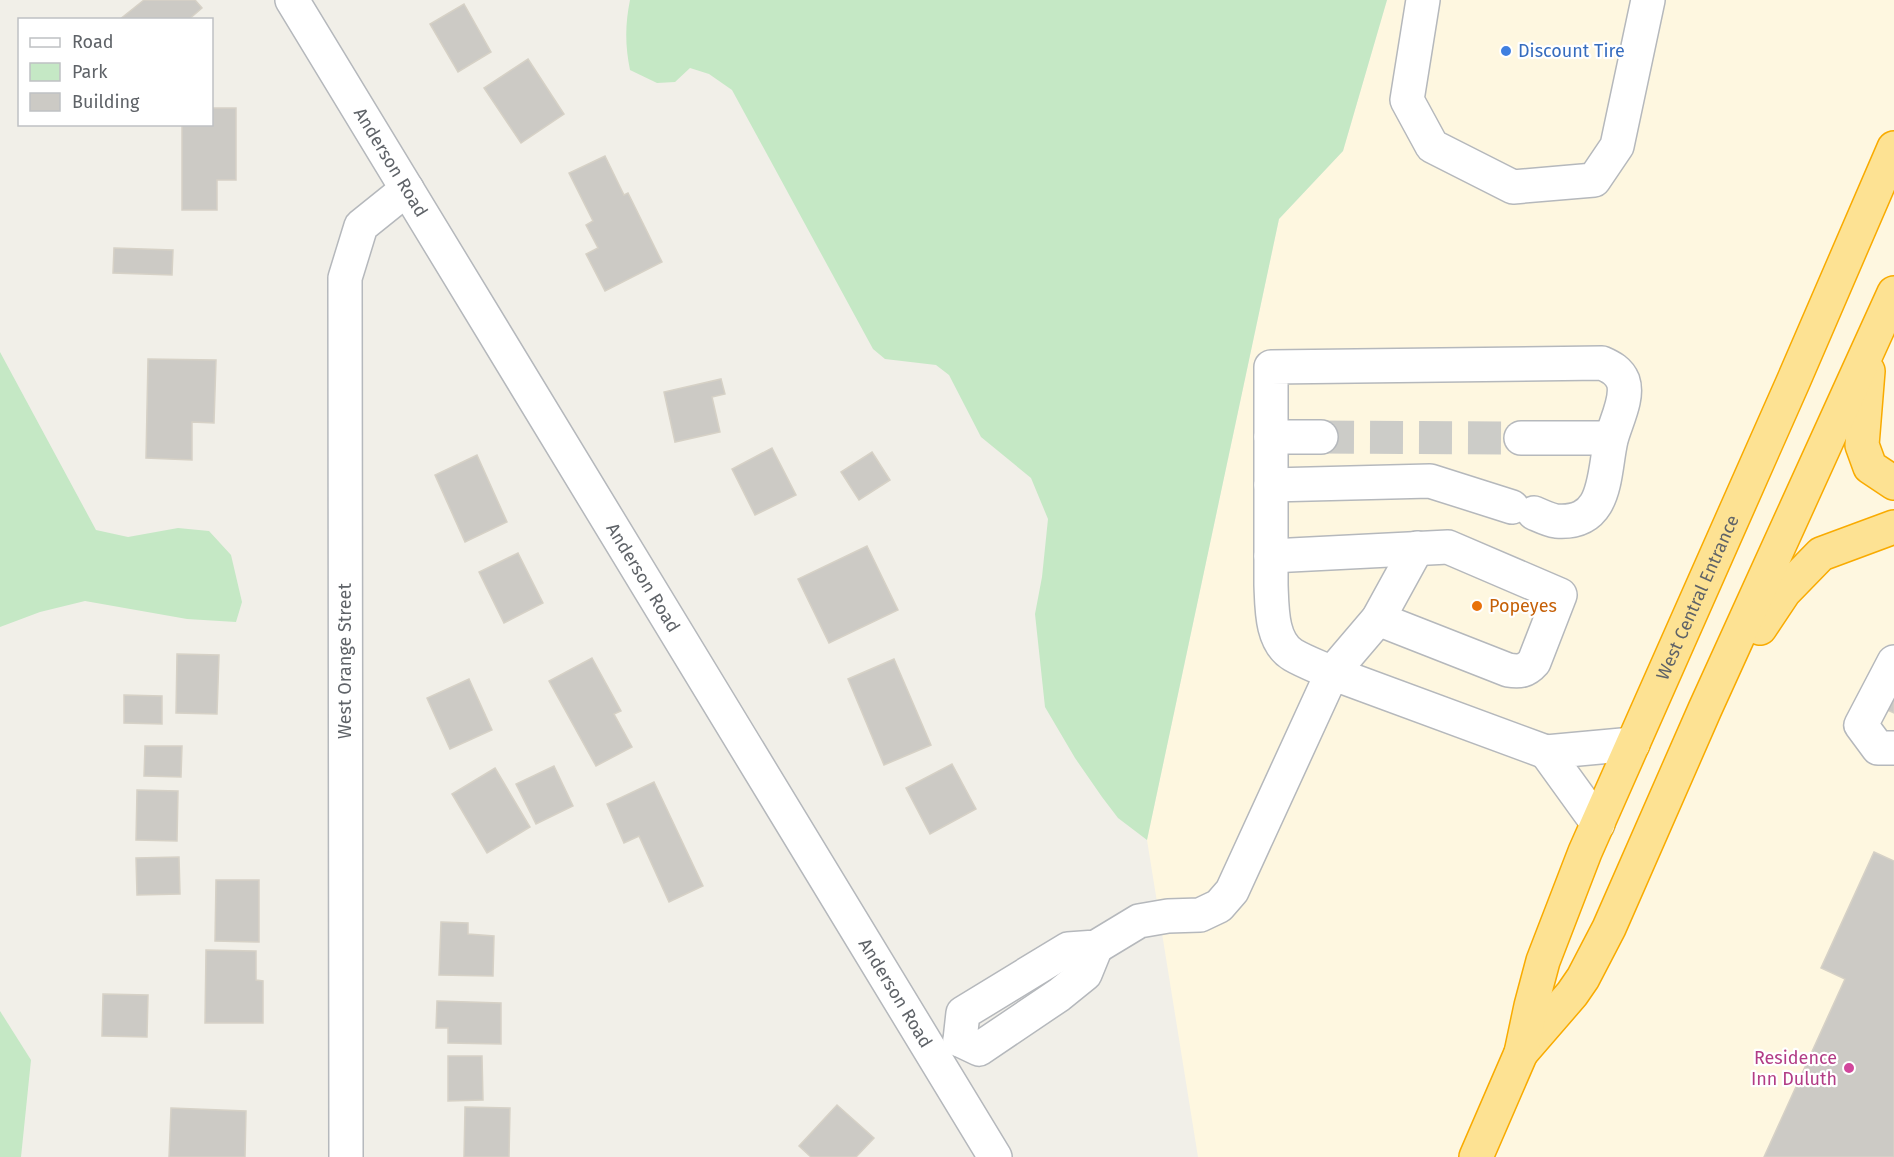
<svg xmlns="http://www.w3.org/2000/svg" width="1894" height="1157" viewBox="0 0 1894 1157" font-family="'Fira Sans',sans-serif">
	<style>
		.commercial { fill: #fef7e0 }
		.green { fill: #c5e8c5 }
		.building { fill: #cccac5; stroke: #d6d1c6; stroke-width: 1.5 }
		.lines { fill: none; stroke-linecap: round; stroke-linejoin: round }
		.minor-tunnel { stroke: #ccccc8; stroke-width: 33; stroke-dasharray: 33 16; stroke-linecap: butt }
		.minor-casing { stroke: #b5b8bc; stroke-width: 36 }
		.highway-casing { stroke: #f9ab00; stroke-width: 36 }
		.minor { stroke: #fff; stroke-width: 33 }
		.highway { stroke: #fde293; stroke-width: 33 }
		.shop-dot { fill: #3f7fe0; stroke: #fff; stroke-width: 2 }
		.food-dot { fill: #e8710a; stroke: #fff; stroke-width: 2 }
		.hotel-dot { fill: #d1479c; stroke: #fff; stroke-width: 2 }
		.labels { text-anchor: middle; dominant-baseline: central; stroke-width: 4.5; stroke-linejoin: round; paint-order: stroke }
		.shop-label { font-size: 18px; fill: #366cbe; stroke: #fff; text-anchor: start }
		.street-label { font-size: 18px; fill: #5f6368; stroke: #fff }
		.food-label { font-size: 18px; fill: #c56008; stroke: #fff; text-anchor: start }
		.hotel-label { font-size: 18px; fill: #b23c85; stroke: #fff; text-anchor: end }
	</style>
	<rect width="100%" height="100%" fill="#f1efe8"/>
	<polygon class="commercial" points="1387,0 1894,0 1894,1157 1198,1157 1147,840 1279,219 1343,151"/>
	<g class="green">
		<path d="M630,0h757l-44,151 -64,68 -132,621 -29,-22 -16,-21 -27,-39 -30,-51 -10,-93 7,-37 6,-58 -17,-41 -50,-41 -32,-62 -13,-10 -51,-6 -12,-10 -141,-259 -23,-16 -19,-6 -15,14 -18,1 -27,-13c-5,-24 -5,-46 0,-70z"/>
		<polygon points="0,352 96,530 128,537 178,528 209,531 231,555 242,602 236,622 187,619 85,601 40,612 0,627 0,629"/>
		<polygon points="0,1011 31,1060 21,1157 0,1157"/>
	</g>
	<g class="building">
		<polygon points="144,0 195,0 202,8 188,20 119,20"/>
		<polygon points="464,4 491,52 458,72 430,24"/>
		<polygon points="528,59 564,114 521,143 484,88"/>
		<polygon points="212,108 236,108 236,180 217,180 217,210 182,210 182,124 212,124"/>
		<polygon points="605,156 624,195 628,193 662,262 605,291 586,254 598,248 586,225 593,221 569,173"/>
		<polygon points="114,248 173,250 172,275 113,273"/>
		<polygon points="148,359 216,360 214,423 192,422 192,460 146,458"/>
		<polygon points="721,379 725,394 712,397 720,432 675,442 664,392"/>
		<polygon points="772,448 796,495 755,515 732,469"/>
		<polygon points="872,452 890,480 859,500 841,472"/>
		<polygon points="477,455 507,522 465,542 435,475"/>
		<polygon points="867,546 898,610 829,643 798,579"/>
		<polygon points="518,553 543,603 504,623 479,572"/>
		<polygon points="177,654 219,655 217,714 176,713"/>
		<polygon points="592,658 621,711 614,714 632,747 596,766 549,681"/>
		<polygon points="894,659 931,745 884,765 848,679"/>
		<polygon points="1894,674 1894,713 1878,706"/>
		<polygon points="469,679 492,730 450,749 427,698"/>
		<polygon points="124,695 162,696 162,724 124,723"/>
		<polygon points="145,746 182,746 181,777 144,776"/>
		<polygon points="952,764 976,809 930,834 906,788"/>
		<polygon points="554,766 573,806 536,824 516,784"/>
		<polygon points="495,768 530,827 487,853 452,794"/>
		<polygon points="654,782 703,886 669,902 639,836 624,843 607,804"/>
		<polygon points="137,790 178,791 177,841 136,840"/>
		<polygon points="1874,852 1894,861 1894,1157 1764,1157 1845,979 1821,968"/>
		<polygon points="179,857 180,894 137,895 136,858"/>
		<polygon points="216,880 259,880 259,942 215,941"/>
		<polygon points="441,922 468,923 468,934 494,936 493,976 439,975"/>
		<polygon points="206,950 256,951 256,980 263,981 263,1023 205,1023"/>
		<polygon points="103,994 148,995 147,1037 102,1036"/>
		<polygon points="437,1001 501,1003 501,1044 448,1043 448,1028 436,1028"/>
		<polygon points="448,1056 482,1056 483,1100 448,1101"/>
		<polygon points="837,1105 874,1138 856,1157 811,1157 799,1146"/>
		<polygon points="465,1107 510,1108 509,1157 464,1157"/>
		<polygon points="171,1108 246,1111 245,1157 169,1157"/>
	</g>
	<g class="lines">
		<polyline class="minor-tunnel" points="1321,437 1521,438"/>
		<defs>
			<g id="minor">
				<path id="s1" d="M292,0l703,1157"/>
				<polyline points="1423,0 1407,100 1432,146 1513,187 1594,180 1617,146 1648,0"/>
				<polyline points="1271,437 1321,437"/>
				<polyline points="1521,438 1611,438"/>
				<polyline points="1271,485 1430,481 1512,507"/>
				<path d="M1417,548l-39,71 -46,54c-13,-6 -27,-11 -39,-18 -22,-13 -21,-47 -22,-70v-218l331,-4c9,4 17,8 21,18 6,17 -8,42 -12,59 -8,35 -3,85 -55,81 -7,-1 -15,-5 -22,-8"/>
				<path d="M1271,556l177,-9 112,48 -26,67c-8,9 -14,10 -26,8l-130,-51"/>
				<polyline points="1894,662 1861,725 1878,748 1894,748"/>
				<polyline points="1598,824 1546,752 1633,744"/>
				<polyline points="960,1040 963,1013 1068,949 1096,947 1139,921 1168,916 1200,915 1219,906 1232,891 1332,673 1546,752"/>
				<polyline points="960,1040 979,1049 1059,995 1085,974 1096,947"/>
				<polyline points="346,1157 345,278 361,226 407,189"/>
			</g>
			<g id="highway">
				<polyline points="1868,371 1862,445 1870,467 1894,483"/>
				<polyline points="1760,628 1784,592 1821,554 1894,527"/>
				<polyline points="1521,1053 1572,994 1583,978 1609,928 1705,709 1894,293"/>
				<path id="s2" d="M1476,1157l45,-104 10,-47 12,-45 42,-109 208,-470 101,-234"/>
			</g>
		</defs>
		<use href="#minor" class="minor-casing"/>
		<use href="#highway" class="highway-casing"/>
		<use href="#minor" class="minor"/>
		<use href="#highway" class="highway"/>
	</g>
	<circle class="shop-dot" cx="1506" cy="51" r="6"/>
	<circle class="food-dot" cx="1477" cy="606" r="6"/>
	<circle class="hotel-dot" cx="1849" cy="1068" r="6"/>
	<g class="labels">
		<g class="shop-label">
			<text x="1518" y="51">Discount Tire</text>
		</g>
		<g class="street-label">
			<text stroke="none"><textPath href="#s1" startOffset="190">Anderson Road</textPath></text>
			<text stroke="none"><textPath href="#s1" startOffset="676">Anderson Road</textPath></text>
			<text stroke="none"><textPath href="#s2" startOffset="603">West Central Entrance</textPath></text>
			<text transform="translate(345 661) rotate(-90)">West Orange Street</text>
			<text stroke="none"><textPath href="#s1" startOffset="1162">Anderson Road</textPath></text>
		</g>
		<g class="food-label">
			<text x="1489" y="606">Popeyes</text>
		</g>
		<g class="hotel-label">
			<text x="1837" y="1058">Residence<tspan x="1837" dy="21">Inn Duluth</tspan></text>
		</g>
	</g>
	<rect x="18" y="18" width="195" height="108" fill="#ffffff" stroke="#bfc1c3" stroke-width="1.5"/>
	<rect x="30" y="38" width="30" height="9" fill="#ffffff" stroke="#bfc1c3" stroke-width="1.5"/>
	<text x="72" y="48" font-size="18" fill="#5f6368">Road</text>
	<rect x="30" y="63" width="30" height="18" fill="#c5e8c5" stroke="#bfc1c3" stroke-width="1.5"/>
	<text x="72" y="78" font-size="18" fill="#5f6368">Park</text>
	<rect x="30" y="93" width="30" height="18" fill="#cccac5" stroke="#bfc1c3" stroke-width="1.5"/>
	<text x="72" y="108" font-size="18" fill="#5f6368">Building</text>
</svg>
